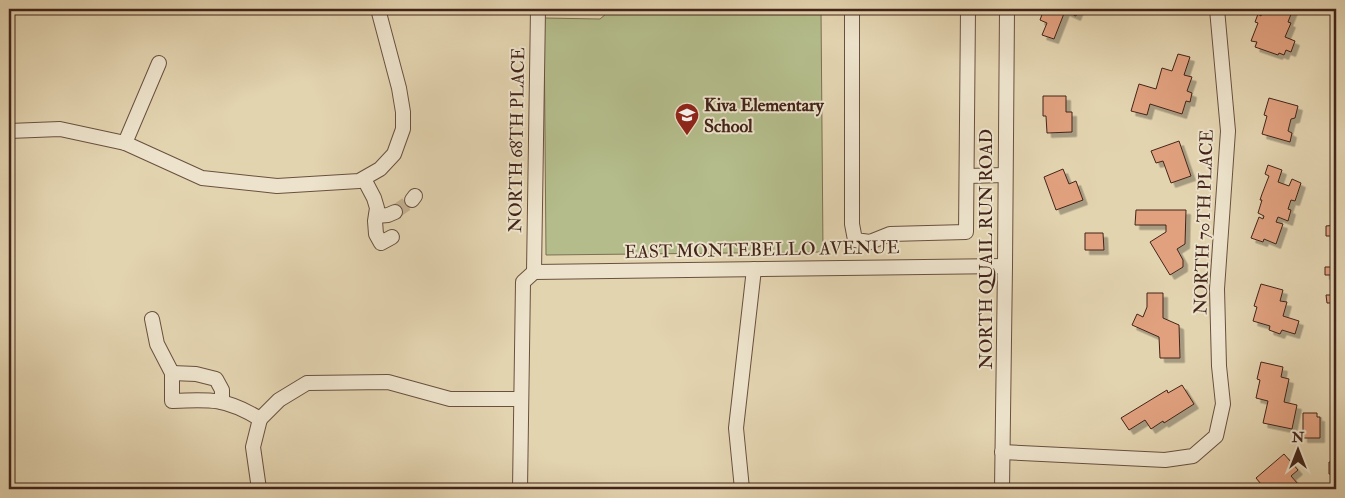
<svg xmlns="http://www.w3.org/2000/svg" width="1345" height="498" viewBox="0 0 1345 498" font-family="'IM FELL Double Pica',serif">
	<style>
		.green { fill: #b4bc8b; stroke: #7b7052 }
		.building { fill: #e1a17f; stroke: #422419; filter: url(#shadow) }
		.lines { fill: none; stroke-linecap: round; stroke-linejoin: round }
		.minor-tunnel { stroke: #c3b192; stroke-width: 14; stroke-dasharray: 14 7; stroke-linecap: butt }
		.minor-casing { stroke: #6a503f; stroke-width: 16 }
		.minor { stroke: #ede3cc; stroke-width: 14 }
		.labels { text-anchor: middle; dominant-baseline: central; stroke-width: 4; stroke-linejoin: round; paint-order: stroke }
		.poi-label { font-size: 18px; font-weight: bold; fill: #422419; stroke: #ede3cc; text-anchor: start }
		.street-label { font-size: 18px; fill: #422419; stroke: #ede3cc }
	</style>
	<defs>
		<filter id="shadow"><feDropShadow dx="4.5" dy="4.5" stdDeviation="0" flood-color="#0004"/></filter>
	</defs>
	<rect width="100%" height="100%" fill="#e3d4b0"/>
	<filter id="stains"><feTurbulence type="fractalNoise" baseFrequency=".004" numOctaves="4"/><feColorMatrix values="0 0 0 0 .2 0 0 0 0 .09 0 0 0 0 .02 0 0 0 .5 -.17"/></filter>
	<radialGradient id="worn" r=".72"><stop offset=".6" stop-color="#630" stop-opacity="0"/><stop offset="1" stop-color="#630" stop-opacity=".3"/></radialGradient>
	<polygon class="green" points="612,9 821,9 823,252 546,255 544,18 600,19"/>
	<g class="building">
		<polygon points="1044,9 1079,9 1076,16 1065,11 1054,39 1042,35 1047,23 1040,20"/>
		<polygon points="1260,9 1293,9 1288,22 1291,23 1285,37 1295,41 1291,52 1286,50 1284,55 1279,53 1278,55 1255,47 1257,42 1251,41 1258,23 1255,22 1258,14 1261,16 1262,12 1259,11"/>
		<polygon points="1178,54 1190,57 1184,75 1192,77 1187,91 1192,93 1190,102 1186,101 1182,114 1150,104 1147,115 1131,111 1139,84 1156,89 1162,68 1172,71"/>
		<polygon points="1043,96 1066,96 1066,112 1072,112 1072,132 1047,133 1046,116 1043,116"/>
		<polygon points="1269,98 1298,106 1295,118 1291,119 1288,131 1292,133 1290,142 1262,134 1267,116 1264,115"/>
		<polygon points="1179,141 1191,176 1171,183 1163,161 1156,163 1151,151"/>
		<polygon points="1268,165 1282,170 1278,182 1289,186 1292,179 1301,183 1295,201 1291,200 1288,209 1291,210 1288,221 1278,217 1276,222 1283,224 1276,244 1264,239 1263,242 1251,238 1259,217 1263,219 1264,216 1258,213 1262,200 1260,200 1262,194 1269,176 1265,174"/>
		<polygon points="1063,169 1069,184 1076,181 1083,200 1056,210 1044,177"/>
		<polygon points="1335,205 1336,236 1326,236 1326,226 1336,225"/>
		<polygon points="1136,210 1186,210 1185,244 1177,249 1183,260 1183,267 1170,275 1150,242 1166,232 1166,225 1135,225"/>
		<polygon points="1085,233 1103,233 1104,250 1085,250"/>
		<polygon points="1325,267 1336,267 1336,287 1333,287 1333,275 1325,275"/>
		<polygon points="1261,284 1283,290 1280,301 1287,302 1283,316 1299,321 1295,334 1282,330 1280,334 1269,330 1270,326 1253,321 1257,307 1254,306"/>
		<polygon points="1147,293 1163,293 1163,318 1179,325 1180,358 1160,358 1159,337 1132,325 1137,314 1143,317 1147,307"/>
		<polygon points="1326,295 1336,295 1336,335 1335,335 1334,325 1333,325 1333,303 1327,303"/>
		<polygon points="1332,345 1336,345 1336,482 1332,482 1332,474 1329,474 1329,462 1332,462 1331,447 1333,443 1335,443 1333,405 1332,405 1332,373 1334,373"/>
		<polygon points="1261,362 1283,367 1281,377 1289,379 1284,402 1297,405 1292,429 1263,423 1268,401 1256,398 1260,380 1257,379"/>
		<polygon points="1182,385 1194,404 1164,423 1163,421 1151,429 1145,420 1129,430 1121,418 1167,390 1168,393"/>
		<polygon points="1303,413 1317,413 1317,417 1320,417 1320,438 1303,438"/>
		<polygon points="1284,454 1298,470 1291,476 1298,484 1292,489 1265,489 1256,478"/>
	</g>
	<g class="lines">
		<polyline class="minor-tunnel" points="395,212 412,200"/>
		<defs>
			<g id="minor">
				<polyline points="852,9 852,224 855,240 870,242 890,234 966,232 968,9"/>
				<polyline points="9,131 60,129 125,143 202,178 277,186 359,181 380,169 394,154 403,129 403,112 399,88 378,9"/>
				<polyline points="125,143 159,63"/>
				<polyline points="967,176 1005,175"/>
				<polyline points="364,179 374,198 377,208 375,221 376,234 381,243 392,237"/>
				<polyline points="412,200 415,196"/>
				<polyline points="376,216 388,215 395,212"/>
				<polyline points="534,272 538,9"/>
				<path d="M152,319l5,25 15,29v28c38,-2 54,-3 88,18"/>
				<polyline points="172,373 196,374 216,379 222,390 222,402"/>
				<polyline points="260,419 279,400 307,383 388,382 450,399 521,399"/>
				<polyline points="1002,452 1165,460 1193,456 1216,436 1223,404 1219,366 1217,289 1228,131 1217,9"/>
				<polyline points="259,489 253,447 260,419"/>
				<polyline points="520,489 523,282 534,272 1005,266"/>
				<polyline points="742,489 736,428 754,269"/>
				<polyline points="1002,489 1005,266 1007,9"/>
			</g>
		</defs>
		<use href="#minor" class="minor-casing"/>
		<use href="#minor" class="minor"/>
	</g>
	<defs>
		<symbol id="school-pin" viewBox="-11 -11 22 30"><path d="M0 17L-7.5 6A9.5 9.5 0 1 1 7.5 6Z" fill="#8f2418" stroke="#ede3cc"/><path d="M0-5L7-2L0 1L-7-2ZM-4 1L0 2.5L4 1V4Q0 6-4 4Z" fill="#fff"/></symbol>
	</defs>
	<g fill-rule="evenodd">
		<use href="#school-pin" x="673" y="101" width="28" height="38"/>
	</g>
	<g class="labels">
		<g class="poi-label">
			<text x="704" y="105">Kiva Elementary<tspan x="704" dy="21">School</tspan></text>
		</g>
		<g class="street-label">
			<text transform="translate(517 140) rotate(-89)">NORTH 68TH PLACE</text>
			<text transform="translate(1204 222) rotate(-88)">NORTH 70TH PLACE</text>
			<text transform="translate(986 249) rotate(-90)">NORTH QUAIL RUN ROAD</text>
			<text transform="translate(762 250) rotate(-1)">EAST MONTEBELLO AVENUE</text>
		</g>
	</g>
	<rect width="1345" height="498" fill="none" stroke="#e3d4b0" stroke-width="30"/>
	<rect x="10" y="10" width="1325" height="478" fill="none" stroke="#422419" stroke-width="2.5"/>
	<rect x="15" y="15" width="1315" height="468" fill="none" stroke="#422419"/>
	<g transform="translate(1298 450)" stroke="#ede3cc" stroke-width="4" paint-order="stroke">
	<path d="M0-4L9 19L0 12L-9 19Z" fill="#422419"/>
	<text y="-8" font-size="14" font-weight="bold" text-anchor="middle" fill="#422419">N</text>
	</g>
	<rect width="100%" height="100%" filter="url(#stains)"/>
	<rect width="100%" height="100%" fill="url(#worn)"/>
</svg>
